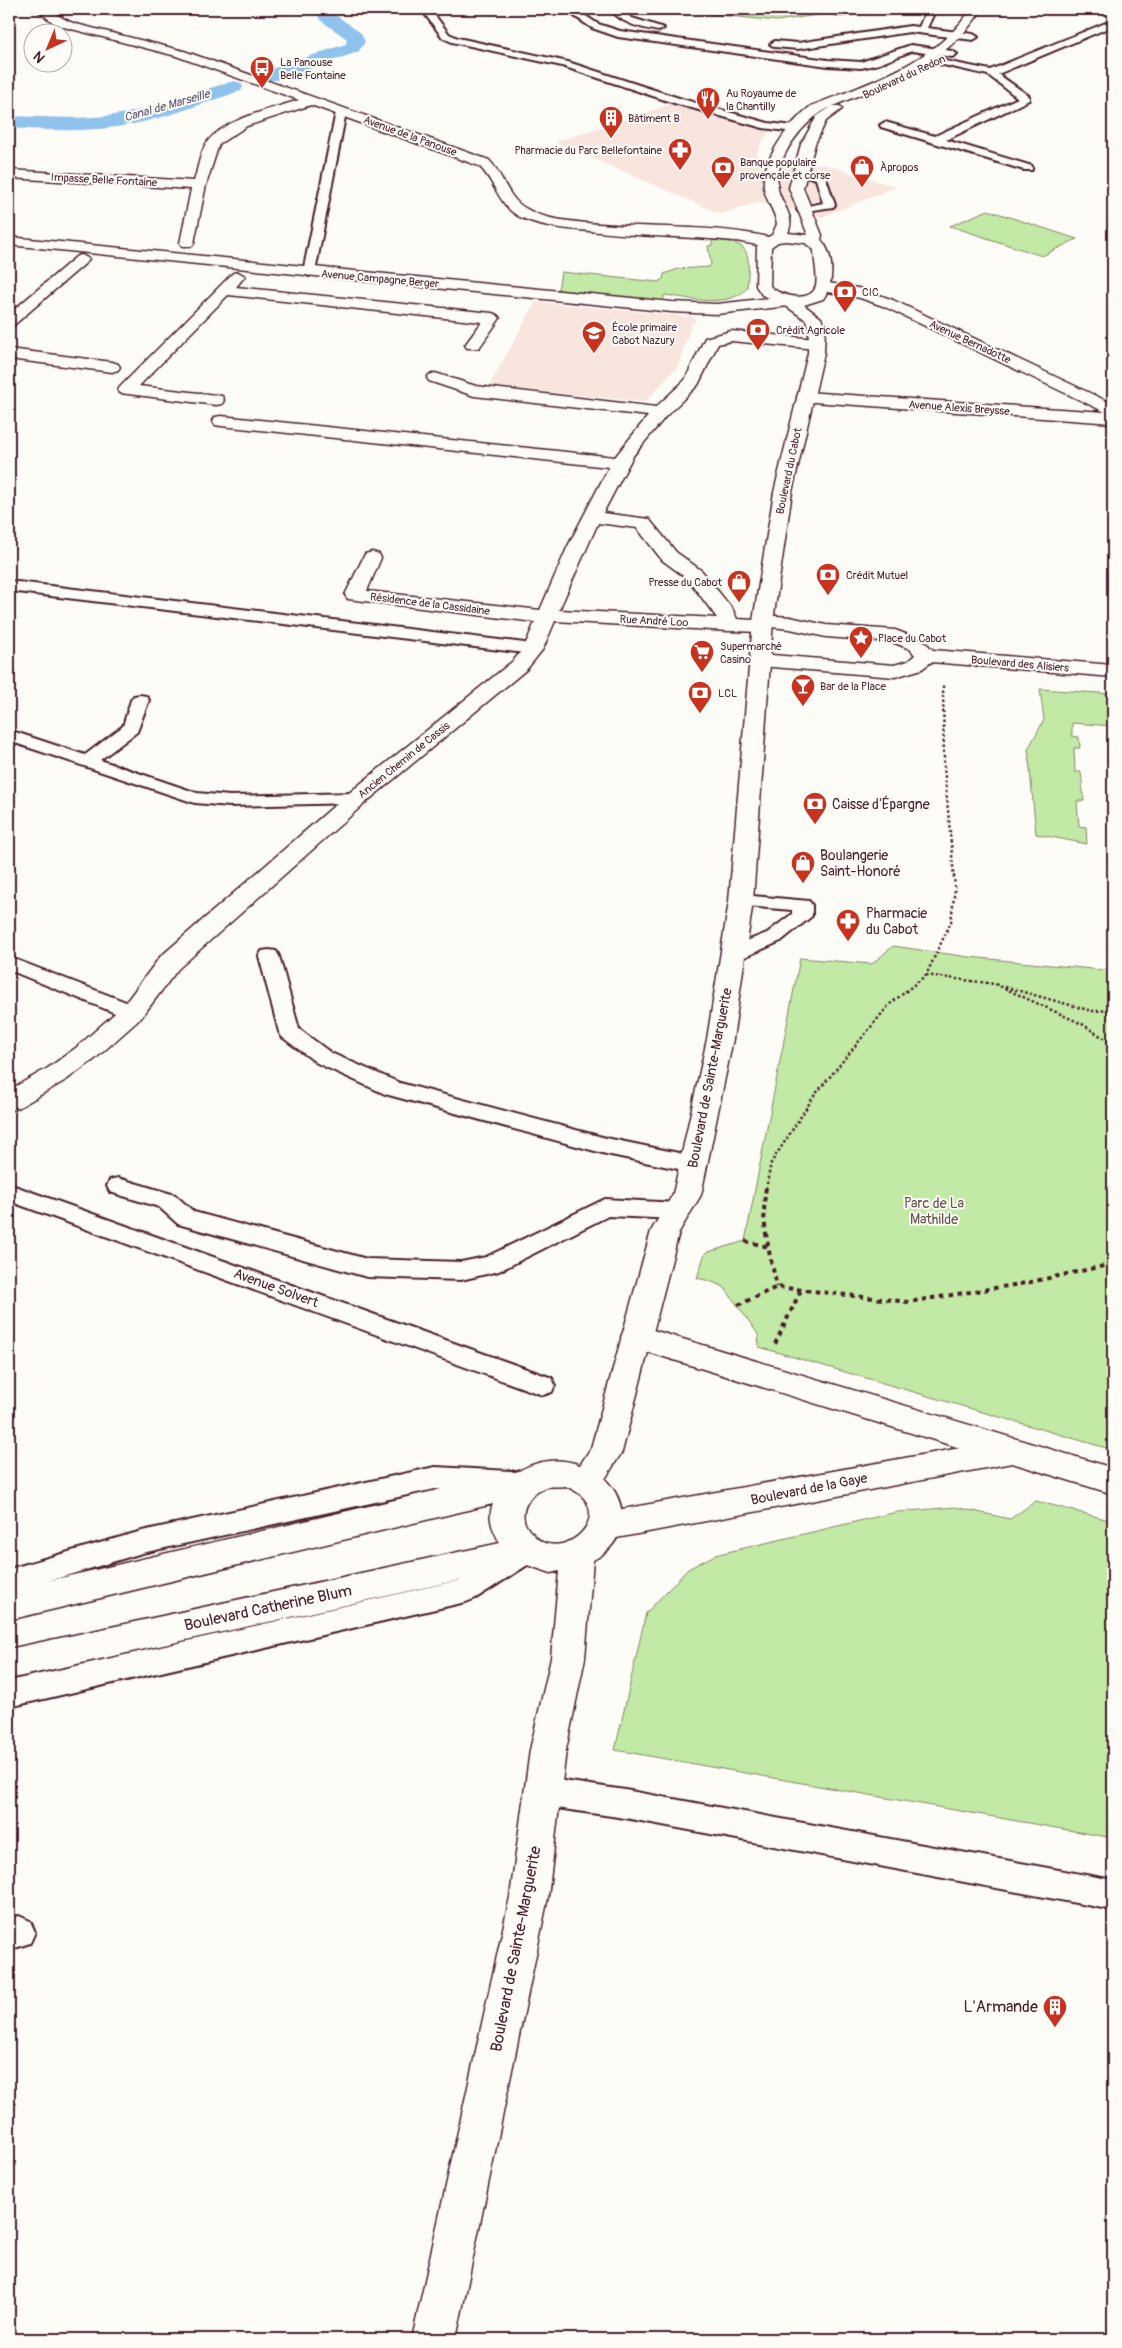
<svg xmlns="http://www.w3.org/2000/svg" width="1122" height="2348" viewBox="0 0 1122 2348" font-family="Pangolin,sans-serif">
	<style>
		.built { fill: #f7e5de }
		.green { fill: #c2e9a5; stroke: #868468 }
		.lines { fill: none; stroke-linecap: round; stroke-linejoin: round }
		.canal { fill: #8fc2ec; fill-rule: evenodd }
		.lane-casing { stroke: #4a1f2b; stroke-width: 4 }
		.street-casing { stroke: #4a1f2b; stroke-width: 3 }
		.secondary-casing { stroke: #4a1f2b; stroke-width: 3 }
		.path-far1 { stroke: #4a1f2b; stroke-width: 2.5; stroke-dasharray: 2.5 2.5; stroke-linecap: butt }
		.path { stroke: #4a1f2b; stroke-width: 4; stroke-dasharray: 4.5 4.5; stroke-linecap: butt }
		.lane { fill: #fdfcf7; fill-rule: evenodd }
		.street { fill: #fdfcf7; fill-rule: evenodd }
		.secondary { fill: #fdfcf7; fill-rule: evenodd }
		.labels { text-anchor: middle; dominant-baseline: central; stroke-width: 4; stroke-linejoin: round; paint-order: stroke }
		.far-poi-label { font-size: 11px; fill: #4a1f2b; stroke: #fdfcf7; text-anchor: start }
		.far-street-label { font-size: 11px; fill: #4a1f2b; stroke: #fdfcf7 }
		.far-water-label { font-size: 12px; font-style: italic; fill: #62586f; stroke: #fdfcf7 }
		.poi-label { font-size: 14px; fill: #4a1f2b; stroke: #fdfcf7; text-anchor: start }
		.street-label { font-size: 14px; fill: #4a1f2b; stroke: #fdfcf7 }
		.park-label { font-size: 14px; fill: #68524a; stroke: #fdfcf7 }
		.near-street-label { font-size: 16px; fill: #4a1f2b; stroke: #fdfcf7 }
		.near-poi-label { font-size: 16px; fill: #4a1f2b; stroke: #fdfcf7; text-anchor: end }
	</style>
	<rect width="100%" height="100%" fill="#fdfcf7"/>
	<filter id="ink" filterUnits="userSpaceOnUse"><feTurbulence type="fractalNoise" baseFrequency=".02" numOctaves="2"/><feDisplacementMap in="SourceGraphic" scale="10" xChannelSelector="R" yChannelSelector="G"/><feConvolveMatrix kernelMatrix="1 2 1 2 8 2 1 2 1" color-interpolation-filters="sRGB"/></filter>
	<g filter="url(#ink)">
		<g class="built">
			<polygon points="675,103 770,131 762,141 756,156 827,165 896,187 822,217 760,202 721,214 555,142"/>
			<polygon points="536,302 693,317 696,322 692,322 678,366 645,402 489,386"/>
		</g>
		<g class="green">
			<polygon points="687,9 870,9 871,10 869,13 838,17 830,13 777,21 690,12"/>
			<polygon points="988,210 1077,239 1042,256 950,226"/>
			<path d="M712,240c40,2 38,12 35,48 -18,21 -58,10 -82,7l-2,6 -105,-11 3,-18 97,10 5,-3 1,-5 14,-5 31,-2 2,-3 -3,-18 4,-1z"/>
			<polygon points="1040,689 1113,694 1113,726 1072,723 1072,736 1079,737 1080,748 1074,748 1075,772 1081,772 1084,801 1077,801 1079,826 1086,827 1087,844 1036,834 1028,749 1044,720"/>
			<polygon points="893,946 969,957 1113,971 1113,1450 759,1347 758,1334 724,1287 710,1281 697,1278 705,1253 745,1241 800,958 872,964"/>
			<polygon points="1036,1501 1113,1521 1113,1838 615,1750 646,1613 688,1569 715,1555 897,1512 955,1507 1010,1519"/>
		</g>
		<g class="lines">
			<g class="canal">
				<polygon points="315,9 331,9 333,13 361,33 365,42 358,52 276,80 262,80 260,76 262,72 346,44 347,39 320,20"/>
				<path d="M234,81l7,2 2,4 -2,4c-41,13 -82,30 -125,36 -35,5 -72,3 -107,1v-12c41,1 82,5 122,-4 35,-7 68,-22 103,-31z"/>
			</g>
			<defs>
				<g id="lane">
					<polygon points="421,9 430,9 449,34 458,38 568,62 682,99 768,123 794,126 799,129 794,132 763,128 674,103 562,66 452,42 443,38"/>
					<polygon points="564,9 575,9 598,24 620,31 828,60 861,62 911,45 952,51 957,54 952,57 912,51 879,64 861,68 828,66 618,37 592,28"/>
					<path d="M610,9h10l12,9 32,10 -5,3c-18,-3 -37,-7 -49,-22z"/>
					<polygon points="927,9 936,9 927,28 973,34 978,37 973,40 910,32 798,49 775,47 770,44 775,41 798,43 910,26 919,27"/>
					<polygon points="1113,20 1113,26 998,74 1029,96 1029,100 946,140 1032,166 1032,170 1024,170 881,127 880,125 885,122 935,136 1018,98 988,75 930,62 930,58 990,70"/>
					<polygon points="341,109 346,112 315,272 309,276 303,272 336,112"/>
					<polygon points="801,168 825,175 835,205 833,207 799,212 797,210 799,208 823,203 816,179 797,173 797,169"/>
					<polygon points="9,581 533,644 539,646 541,649 539,652 533,654 9,591"/>
					<polygon points="140,695 146,696 149,700 137,732 100,760 197,793 230,796 357,793 363,794 366,798 363,802 357,803 230,806 195,803 9,741 9,730 85,755 123,726 131,700 134,696"/>
					<polygon points="741,895 809,901 812,905 812,916 781,941 740,959 733,960 726,959 723,954 726,949 767,933 792,914 792,910 734,905 731,901 734,897"/>
					<polygon points="269,950 276,951 279,956 299,1029 331,1053 400,1083 606,1138 693,1156 701,1158 704,1164 701,1170 693,1172 606,1154 385,1094 317,1063 282,1037 279,1032 259,956 262,951"/>
					<polygon points="9,957 139,1007 142,1012 139,1017 132,1019 125,1017 9,970"/>
					<polygon points="118,1178 175,1195 194,1212 367,1259 461,1262 486,1257 605,1199 677,1203 685,1205 688,1211 685,1217 677,1219 608,1216 499,1271 461,1280 367,1277 178,1224 159,1207 110,1192 107,1186 110,1180"/>
					<polygon points="9,1184 552,1378 555,1385 552,1392 543,1395 534,1392 9,1201"/>
					<polygon points="435,1467 511,1471 520,1474 524,1482 520,1490 511,1493 435,1489 142,1553 9,1593 9,1569 142,1531"/>
					<polygon points="519,1544 529,1548 532,1556 529,1564 476,1598 466,1602 9,1707 9,1681 460,1580 509,1548"/>
					<polygon points="543,1778 625,1790 1113,1880 1113,1910 625,1818 543,1806 533,1802 528,1792 533,1782"/>
					<polygon points="19,1916 30,1921 35,1932 30,1943 9,1950 9,1918"/>
				</g>
				<g id="street">
					<path d="M36,9c17,-1 24,10 40,15l108,27 305,109c14,14 18,38 36,48 18,11 41,13 62,15 60,6 129,1 186,15l2,3c-6,9 -30,1 -40,0 -48,-5 -97,-4 -145,-10 -23,-2 -47,-4 -68,-13 -23,-10 -26,-36 -43,-52l-168,-61 -64,21 -28,18 -13,41 -12,58 -2,3h-10l-2,-3 11,-54 -182,-11v-8l185,11c4,-12 6,-31 14,-40 18,-23 65,-32 91,-41l-123,-44 -120,-31z"/>
					<polygon points="9,237 672,302 717,304 789,296 797,301 789,306 717,314 672,312 9,245"/>
					<polygon points="82,255 89,259 87,262 14,325 9,327 9,314 77,256"/>
					<polygon points="238,272 245,276 236,287 492,313 497,315 500,318 479,348 467,348 465,345 482,322 228,295 139,386 216,395 222,396 224,400 222,404 216,405 120,393 118,390 120,387 233,273"/>
					<polygon points="823,282 863,289 893,300 1113,404 1113,423 799,401 797,397 799,393 805,392 1105,412 883,306 860,298 818,290 815,287 818,284"/>
					<path d="M731,331l85,8 6,2 2,3 -2,3 -6,2 -85,-8 -13,3 -20,41 -32,31 -33,40 -30,57 46,6 27,33 26,19 31,39 4,9 17,1 9,-5 27,2 36,8 69,5 29,11 9,9 180,15v12l-182,-15 -9,7 -27,8 -135,-11 -7,-2 -3,-4 3,-4 7,-2 134,11 14,-4 7,-6 -5,-6 -18,-7 -66,-5 -36,-8 -19,-2 -9,5 -33,-1 -174,-10 -12,28 -16,20 -162,134 -187,166 -37,49 -46,41 -29,21 -48,28 -9,3v-21l39,-22 29,-21 46,-41 37,-49 189,-164 164,-132 11,-13 11,-26 -187,-23 -3,-4 20,-41 7,-2 7,2 2,4 -14,33 173,19 27,-62 42,-81 -388,-41 -6,-1 -2,-4 2,-4 6,-1 394,41 33,-41 -174,-20 -45,-15 -2,-3 2,-3 6,-2 41,13 180,21 29,-27 20,-42zM598,523l39,5 25,32 26,19 29,39 -158,-8z"/>
					<polygon points="9,349 112,362 118,364 120,367 118,370 112,372 9,359"/>
					<polygon points="636,1325 1113,1468 1113,1494 1012,1463 606,1540 595,1536 590,1526 595,1516 606,1512 960,1448 625,1345 621,1337 625,1329"/>
				</g>
				<path id="secondary" d="M971,9h11c-35,56 -92,73 -149,97h7l2,3 -16,12 -11,23 -12,44 19,47 -1,5c13,13 14,44 2,59l-19,6 17,13 4,11 -1,24 -32,139 -19,129 -20,280 -20,138 -32,156 -22,37 -57,220 -17,27c26,27 22,64 -12,81l-8,98 -19,92 -18,147 -92,442h-44l98,-442 20,-147 21,-92 8,-87 -8,2 -24,-8 -518,114v-30l491,-106c-7,-13 -13,-25 -7,-39l-484,116v-30l510,-119c19,-11 41,-14 61,-6l11,-17 60,-217 22,-37 34,-155 22,-138 24,-280 21,-129 34,-139 1,-24 -3,-9 -23,-16 -21,-9 -6,-9 1,-40 5,-6 10,-5 5,-11c-2,-13 -11,-23 -13,-36 -3,-28 26,-66 47,-82 57,-23 125,-43 160,-97zM831,107l-14,9 -16,28 -12,44 19,47 -20,-2c8,-17 -7,-29 -10,-44 -5,-30 27,-71 53,-82zM786,241l19,2 9,7c0,11 4,25 2,36 -5,18 -37,10 -46,0l1,-39 7,-5zM565,1486c53,20 10,71 -23,56 -4,-2 -8,-7 -11,-10 -16,-15 -4,-39 15,-45 6,-1 13,0 19,-1z"/>
			</defs>
			<use href="#lane" class="lane-casing"/>
			<use href="#street" class="street-casing"/>
			<use href="#secondary" class="secondary-casing"/>
			<g class="path-far1">
				<polyline points="926,975 995,984 1082,1024 1113,1044"/>
				<polyline points="1005,987 1092,1011 1113,1010"/>
				<polyline points="766,1189 771,1163 814,1096 889,1005 926,975 951,922 955,888 944,766 943,683"/>
			</g>
			<g class="path">
				<path d="M766,1188c-6,33 4,67 11,99"/>
				<polyline points="745,1241 768,1247"/>
				<polyline points="738,1305 777,1287 908,1302 1026,1283 1113,1264"/>
				<polyline points="775,1344 801,1290"/>
			</g>
			<use href="#lane" class="lane"/>
			<use href="#street" class="street"/>
			<use href="#secondary" class="secondary"/>
		</g>
	</g>
	<defs>
		<symbol id="bus-pin" viewBox="-11 -11 22 30"><path d="M0 17L-7.5 6A9.5 9.5 0 1 1 7.5 6Z" fill="#c8321e" stroke="#fdfcf7"/><path d="M-5-6H5V4H4V6H2V4H-2V6H-4V4H-5ZM-3.5-4V0h7V-4ZM-3.5 1.2v1.5H-2V1.2ZM2 1.2v1.5H3.5V1.2Z" fill="#fff"/></symbol>
		<symbol id="restaurant-pin" viewBox="-11 -11 22 30"><path d="M0 17L-7.5 6A9.5 9.5 0 1 1 7.5 6Z" fill="#c8321e" stroke="#fdfcf7"/><path d="M-5-6h1v4h1v-4h1v4h1v-4h1v5L-1.5 .5V6h-2V.5L-5-1ZM5-6V6H3V1.5H1.5Q1.5-4 5-6Z" fill="#fff"/></symbol>
		<symbol id="building-pin" viewBox="-11 -11 22 30"><path d="M0 17L-7.5 6A9.5 9.5 0 1 1 7.5 6Z" fill="#c8321e" stroke="#fdfcf7"/><path d="M-4-6H4V6H1V3H-1V6H-4ZM-2.5-4.3h1.7v1.8h-1.7ZM.8-4.3h1.7v1.8H.8ZM-2.5-1h1.7V.8h-1.7ZM.8-1h1.7V.8H.8Z" fill="#fff"/></symbol>
		<symbol id="pharmacy-pin" viewBox="-11 -11 22 30"><path d="M0 17L-7.5 6A9.5 9.5 0 1 1 7.5 6Z" fill="#c8321e" stroke="#fdfcf7"/><path d="M-2-6h4v4h4v4h-4v4h-4v-4h-4v-4h4Z" fill="#fff"/></symbol>
		<symbol id="shop-pin" viewBox="-11 -11 22 30"><path d="M0 17L-7.5 6A9.5 9.5 0 1 1 7.5 6Z" fill="#c8321e" stroke="#fdfcf7"/><path d="M-5-2.5h2.3a2.7 3.5 0 0 1 5.4 0H5L5.5 6h-11ZM-1.5-2.5h3a1.5 2.3 0 0 0-3 0Z" fill="#fff"/></symbol>
		<symbol id="bank-pin" viewBox="-11 -11 22 30"><path d="M0 17L-7.5 6A9.5 9.5 0 1 1 7.5 6Z" fill="#c8321e" stroke="#fdfcf7"/><path d="M-6-4H6V4H-6ZM0-2.3a2.3 2.3 0 1 0 0 4.6a2.3 2.3 0 1 0 0-4.6Z" fill="#fff"/></symbol>
		<symbol id="school-pin" viewBox="-11 -11 22 30"><path d="M0 17L-7.5 6A9.5 9.5 0 1 1 7.5 6Z" fill="#c8321e" stroke="#fdfcf7"/><path d="M0-5L7-2L0 1L-7-2ZM-4 1L0 2.5L4 1V4Q0 6-4 4Z" fill="#fff"/></symbol>
		<symbol id="sight-pin" viewBox="-11 -11 22 30"><path d="M0 17L-7.5 6A9.5 9.5 0 1 1 7.5 6Z" fill="#c8321e" stroke="#fdfcf7"/><path d="M0-6L1.8-2.2L6-1.7L2.9 1.2L3.7 5.4L0 3.3L-3.7 5.4L-2.9 1.2L-6-1.7L-1.8-2.2Z" fill="#fff"/></symbol>
		<symbol id="supermarket-pin" viewBox="-11 -11 22 30"><path d="M0 17L-7.5 6A9.5 9.5 0 1 1 7.5 6Z" fill="#c8321e" stroke="#fdfcf7"/><path d="M-6-5.5h2.5l.6 2H6L4.5 2H-2.5L-4.4-4H-6ZM-1.5 3.2a1.3 1.3 0 1 0 .1 0ZM3 3.2a1.3 1.3 0 1 0 .1 0Z" fill="#fff"/></symbol>
		<symbol id="bar-pin" viewBox="-11 -11 22 30"><path d="M0 17L-7.5 6A9.5 9.5 0 1 1 7.5 6Z" fill="#c8321e" stroke="#fdfcf7"/><path d="M-6-5H6L.8 .8V4.5H3.5V6h-7V4.5H-.8V.8Z" fill="#fff"/></symbol>
	</defs>
	<g fill-rule="evenodd">
		<use href="#bus-pin" x="248" y="54" width="28" height="38"/>
		<use href="#restaurant-pin" x="694" y="85" width="28" height="38"/>
		<use href="#building-pin" x="597" y="104" width="28" height="38"/>
		<use href="#pharmacy-pin" x="666" y="136" width="28" height="38"/>
		<use href="#shop-pin" x="848" y="153" width="28" height="38"/>
		<use href="#bank-pin" x="709" y="154" width="28" height="38"/>
		<use href="#bank-pin" x="831" y="278" width="28" height="38"/>
		<use href="#bank-pin" x="744" y="316" width="28" height="38"/>
		<use href="#school-pin" x="580" y="319" width="28" height="38"/>
		<use href="#bank-pin" x="814" y="561" width="28" height="38"/>
		<use href="#shop-pin" x="725" y="568" width="28" height="38"/>
		<use href="#sight-pin" x="847" y="624" width="28" height="38"/>
		<use href="#supermarket-pin" x="688" y="638" width="28" height="38"/>
		<use href="#bar-pin" x="789" y="672" width="28" height="38"/>
		<use href="#bank-pin" x="686" y="679" width="28" height="38"/>
		<use href="#bank-pin" x="801" y="790" width="28" height="38"/>
		<use href="#shop-pin" x="789" y="849" width="28" height="38"/>
		<use href="#pharmacy-pin" x="834" y="907" width="28" height="38"/>
		<use href="#building-pin" x="1041" y="1993" width="28" height="38"/>
	</g>
	<g class="labels">
		<g class="far-poi-label">
			<text x="280" y="62">La Panouse<tspan x="280" dy="13">Belle Fontaine</tspan></text>
			<text x="726" y="93">Au Royaume de<tspan x="726" dy="13">la Chantilly</tspan></text>
			<text x="628" y="118">Bâtiment B</text>
			<text x="662" y="150" text-anchor="end">Pharmacie du Parc Bellefontaine</text>
			<text x="740" y="162">Banque populaire<tspan x="740" dy="13">provençale et corse</tspan></text>
			<text x="880" y="167">Àpropos</text>
			<text x="862" y="292">CIC</text>
			<text x="612" y="327">École primaire<tspan x="612" dy="13">Cabot Nazury</tspan></text>
			<text x="776" y="330">Crédit Agricole</text>
			<text x="846" y="575">Crédit Mutuel</text>
			<text x="722" y="582" text-anchor="end">Presse du Cabot</text>
			<text x="878" y="638">Place du Cabot</text>
			<text x="720" y="646">Supermarché<tspan x="720" dy="13">Casino</tspan></text>
			<text x="820" y="686">Bar de la Place</text>
			<text x="718" y="693">LCL</text>
		</g>
		<g class="far-street-label">
			<text transform="translate(904 77) rotate(-25)">Boulevard du Redon</text>
			<text transform="translate(410 136) rotate(20)">Avenue de la Panouse</text>
			<text transform="translate(104 180) rotate(3)">Impasse Belle Fontaine</text>
			<text transform="translate(380 279) rotate(5)">Avenue Campagne Berger</text>
			<text transform="translate(970 342) rotate(25)">Avenue Bernadotte</text>
			<text transform="translate(959 408) rotate(4)">Avenue Alexis Breysse</text>
			<text transform="translate(789 471) rotate(-78)">Boulevard du Cabot</text>
			<text transform="translate(430 604) rotate(7)">Résidence de la Cassidaine</text>
			<text transform="translate(654 621) rotate(3)">Rue André Loo</text>
			<text transform="translate(1020 664) rotate(5)">Boulevard des Alisiers</text>
			<text transform="translate(404 760) rotate(-39)">Ancien Chemin de Cassis</text>
		</g>
		<g class="far-water-label">
			<text transform="translate(167 106) rotate(-16)">Canal de Marseille</text>
		</g>
		<g class="poi-label">
			<text x="832" y="804">Caisse d'Épargne</text>
			<text x="820" y="855">Boulangerie<tspan x="820" dy="16">Saint-Honoré</tspan></text>
			<text x="866" y="913">Pharmacie<tspan x="866" dy="16">du Cabot</tspan></text>
		</g>
		<g class="street-label">
			<text transform="translate(710 1078) rotate(-79)">Boulevard de Sainte-Marguerite</text>
			<text transform="translate(276 1288) rotate(20)">Avenue Solvert</text>
			<text transform="translate(809 1489) rotate(-11)">Boulevard de la Gaye</text>
		</g>
		<g class="park-label">
			<text x="934" y="1203">Parc de La<tspan x="934" dy="16">Mathilde</tspan></text>
		</g>
		<g class="near-street-label">
			<text transform="translate(268 1608) rotate(-12)">Boulevard Catherine Blum</text>
			<text transform="translate(516 1949) rotate(-79)">Boulevard de Sainte-Marguerite</text>
		</g>
		<g class="near-poi-label">
			<text x="1038" y="2007">L'Armande</text>
		</g>
	</g>
	<rect width="1122" height="2348" fill="none" stroke="#fdfcf7" stroke-width="30"/>
	<rect x="15" y="15" width="1092" height="2318" fill="none" stroke="#4a1f2b" stroke-width="2" filter="url(#ink)"/>
	<g transform="translate(48 48) rotate(224)"><circle r="24" fill="#fdfcf7" stroke="#b5a4a5"/>
	<path d="M0-4L9 19L0 12L-9 19Z" fill="#c8321e"/>
	<text y="-8" font-size="14" font-weight="bold" text-anchor="middle" fill="#4a1f2b">N</text>
	</g>
</svg>
